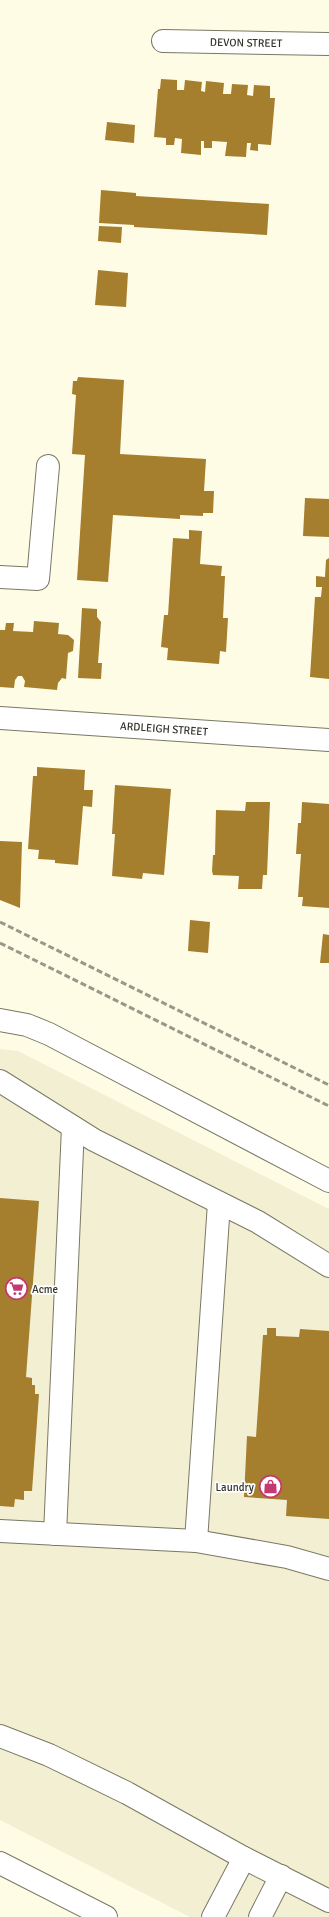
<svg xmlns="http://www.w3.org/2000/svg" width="329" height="1917" viewBox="0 0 329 1917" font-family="Signika,sans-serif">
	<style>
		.built { fill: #f2efd2 }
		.building { fill: #a57e2e }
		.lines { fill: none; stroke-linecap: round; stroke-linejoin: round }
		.minor-casing { stroke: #7a7864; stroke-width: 24 }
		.minor { stroke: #fff; stroke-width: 22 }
		.rail { stroke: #999788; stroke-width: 3; stroke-dasharray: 6 3; stroke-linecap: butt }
		.labels { text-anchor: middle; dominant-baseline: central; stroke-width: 3.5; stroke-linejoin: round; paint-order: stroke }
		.street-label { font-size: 11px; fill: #34332b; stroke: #fff }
		.poi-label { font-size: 11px; fill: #34332b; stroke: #fff; text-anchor: start }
	</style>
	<rect width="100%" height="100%" fill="#fefce5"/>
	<polygon class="built" points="0,1049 18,1051 329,1209 329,1917 190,1917 0,1820"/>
	<g class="building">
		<polygon points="161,79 177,80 177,90 184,90 185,80 202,82 201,91 205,92 206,81 224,83 223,94 231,94 232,84 248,85 247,95 253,96 254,85 270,86 270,98 275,98 271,145 258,144 258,151 250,150 251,143 247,143 246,157 225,156 227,142 212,141 212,148 204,148 204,141 201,141 201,155 181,153 182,139 175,138 174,145 166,145 166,138 154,137 158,89 160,89"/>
		<polygon points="107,122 135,125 134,143 105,140"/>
		<polygon points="101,190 136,193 136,196 269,204 267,235 134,227 134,225 99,223"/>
		<polygon points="99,226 122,227 121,243 98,241"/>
		<polygon points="98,270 128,273 126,307 95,305"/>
		<polygon points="78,377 124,380 120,454 206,459 204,491 214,491 213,513 203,513 203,516 180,515 180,519 113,515 108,582 77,580 85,455 72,454 76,395 72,394 73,381 77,381"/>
		<polygon points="305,498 329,499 329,537 303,536"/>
		<polygon points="189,530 202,531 200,564 222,566 221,576 225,576 223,618 228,618 226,652 220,651 219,664 167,660 168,648 161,647 164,615 168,615 173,538 189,539"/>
		<polygon points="329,558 329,679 310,677 315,597 321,597 322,587 316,587 316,576 325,577 326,560"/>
		<polygon points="82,608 97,609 97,617 101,622 98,663 102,663 101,679 78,678"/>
		<polygon points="34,621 59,623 58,634 68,635 74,640 73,651 68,653 66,679 62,678 58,683 57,690 24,687 25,681 22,676 18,676 15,680 14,688 0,687 0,630 5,630 6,623 14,623 13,631 33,632"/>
		<polygon points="37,767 85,770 84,790 93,790 92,807 83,806 78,865 55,863 55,860 38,859 39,850 28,849 33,776 37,776"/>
		<polygon points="115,785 171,789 164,875 143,873 142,879 112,876 115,834 112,834"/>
		<polygon points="246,802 270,802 267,875 263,875 262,889 238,889 239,876 213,875 212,871 213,855 215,855 216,810 245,811"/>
		<polygon points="302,802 329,804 329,908 302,906 303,897 298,897 301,854 296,854 298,823 301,823"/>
		<polygon points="0,841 22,842 20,908 0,900"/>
		<polygon points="190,920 210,922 208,953 188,951"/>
		<polygon points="323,934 329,935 329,963 320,963"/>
		<polygon points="0,1198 39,1201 26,1377 32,1378 32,1385 35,1385 35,1394 39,1394 32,1491 24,1491 24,1500 15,1499 14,1507 0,1506"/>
		<polygon points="267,1328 276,1328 276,1336 299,1337 300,1329 329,1331 329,1519 286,1516 287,1500 244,1497 247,1436 256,1437 263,1335 267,1335"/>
	</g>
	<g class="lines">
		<defs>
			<g id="minor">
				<polyline points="163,41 329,44"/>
				<polyline points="0,577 38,579 48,466"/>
				<polyline points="0,718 329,740"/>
				<polyline points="0,1020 27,1025 49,1034 329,1181"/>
				<polyline points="0,1081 94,1140 258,1222 329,1266"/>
				<polyline points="0,1531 196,1541 219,1203"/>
				<polyline points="55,1534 73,1127"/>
				<polyline points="196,1541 287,1557 329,1569"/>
				<polyline points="0,1736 49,1755 127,1793 244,1858 329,1901"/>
				<polyline points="0,1863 106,1917"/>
				<polyline points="213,1917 244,1858"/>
				<polyline points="260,1917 281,1876"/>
			</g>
		</defs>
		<use href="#minor" class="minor-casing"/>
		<use href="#minor" class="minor"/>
		<g class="rail">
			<polyline points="0,922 329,1085"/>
			<polyline points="0,943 329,1106"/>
		</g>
	</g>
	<defs>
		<symbol id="supermarket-ring" viewBox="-11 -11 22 22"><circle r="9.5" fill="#fff" stroke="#c4396f" stroke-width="1.5"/><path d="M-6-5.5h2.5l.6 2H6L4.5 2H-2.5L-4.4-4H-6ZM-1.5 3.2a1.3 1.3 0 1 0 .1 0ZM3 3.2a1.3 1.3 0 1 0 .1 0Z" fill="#c4396f"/></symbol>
		<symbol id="shop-ring" viewBox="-11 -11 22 22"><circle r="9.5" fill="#fff" stroke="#c4396f" stroke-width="1.5"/><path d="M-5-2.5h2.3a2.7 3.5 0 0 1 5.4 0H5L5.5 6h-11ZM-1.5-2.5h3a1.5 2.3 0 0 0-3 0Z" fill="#c4396f"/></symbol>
	</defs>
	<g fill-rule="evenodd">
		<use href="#supermarket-ring" x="4" y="1276" width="25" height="25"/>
		<use href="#shop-ring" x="258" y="1474" width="25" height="25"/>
	</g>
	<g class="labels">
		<g class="street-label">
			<text transform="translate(246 43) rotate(1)">DEVON STREET</text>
			<text transform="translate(164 729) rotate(4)">ARDLEIGH STREET</text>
		</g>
		<g class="poi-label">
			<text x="32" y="1289">Acme</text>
			<text x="254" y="1487" text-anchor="end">Laundry</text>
		</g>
	</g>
</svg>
